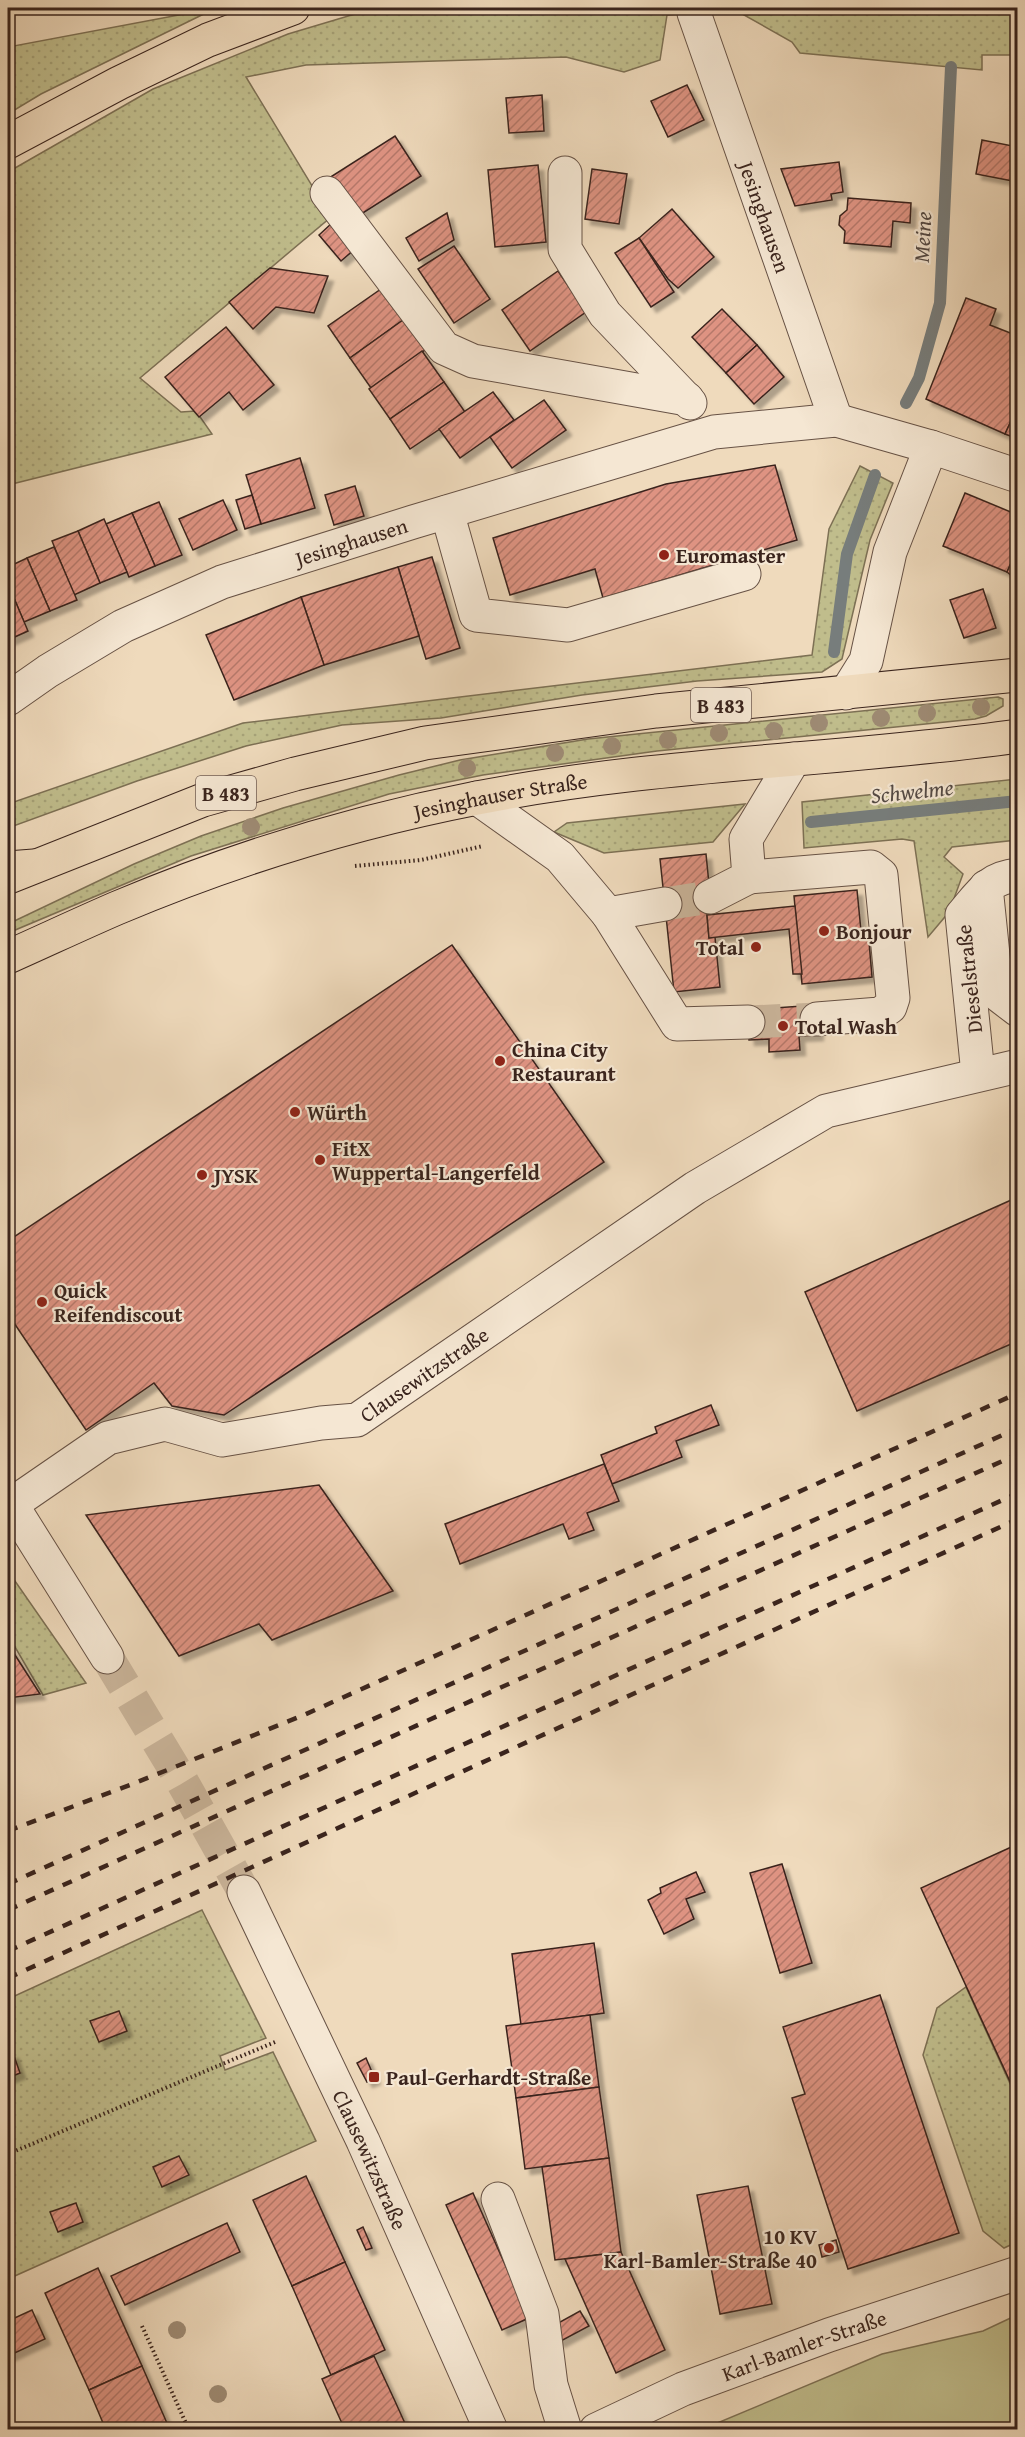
<svg xmlns="http://www.w3.org/2000/svg" width="1025" height="2437" viewBox="0 0 1025 2437" font-family="'Gentium Book Plus',serif">
	<style>
		.grass { fill: url(#grass-dots); stroke: #7d7054; stroke-width: 1.5 }
		.pitch { fill: #c0bd8c; stroke: #7d7054; stroke-width: 1.5 }
		.lines { fill: none; stroke-linecap: round; stroke-linejoin: round }
		.stream { stroke: #777d7c; stroke-width: 12 }
		.building { fill: url(#building-hatch); stroke: #3a241d; stroke-width: 1.5; filter: url(#shadow) }
		.minor-tunnel { stroke: #cbb69c; stroke-width: 33; stroke-dasharray: 33 16; stroke-linecap: butt }
		.minor-casing { stroke: #675245; stroke-width: 35 }
		.major-casing { stroke: #3a241d; stroke-width: 35 }
		.highway-casing { stroke: #3a241d; stroke-width: 35 }
		.path { stroke: #3a241d; stroke-width: 4; stroke-dasharray: 1.5 3; stroke-linecap: butt }
		.minor { stroke: #f5e7d3; stroke-width: 33 }
		.major { stroke: #efdabc; stroke-width: 33 }
		.highway { stroke: #efdabc; stroke-width: 33 }
		.rail { stroke: #3a241d; stroke-width: 4.5; stroke-dasharray: 10 10; stroke-linecap: butt }
		.tree { fill: #9e8b74 }
		.poi-dot { fill: #8f2418; stroke: #f5e7d3; stroke-width: 2 }
		.labels { text-anchor: middle; dominant-baseline: central; stroke-width: 4.5; stroke-linejoin: round; paint-order: stroke }
		.shield { fill: #f5e7d3; stroke: #725e54; stroke-width: 1.5 }
		.shield-label { font-size: 20px; font-weight: bold; fill: #3a241d }
		.street-label { font-size: 21px; fill: #3a241d; stroke: #f5e7d3 }
		.poi-label { font-size: 21px; font-weight: bold; fill: #3a241d; stroke: #f5e7d3; text-anchor: start }
		.water-label { font-size: 22px; font-style: italic; fill: #534944; stroke: #f5e7d3 }
	</style>
	<defs>
		<pattern id="grass-dots" width="8" height="8" patternUnits="userSpaceOnUse" patternTransform="scale(1.5)"><rect width="8" height="8" fill="#c0bd8c"/><path d="M2 2h.1M6 6h.1" fill="none" stroke="#a6a278" stroke-width="1.8" stroke-linecap="round"/></pattern>
		<pattern id="building-hatch" width="6" height="6" patternUnits="userSpaceOnUse" patternTransform="scale(1.5)"><rect width="6" height="6" fill="#de9382"/><path d="M-1 1l2-2M0 6l6-6M5 7l2-2" fill="none" stroke="#b5786a"/></pattern>
		<filter id="shadow"><feDropShadow dx="5.5" dy="5.5" stdDeviation="1.5" flood-color="#0004"/></filter>
	</defs>
	<rect width="100%" height="100%" fill="#efdabc"/>
	<filter id="stains"><feTurbulence type="fractalNoise" baseFrequency=".00333" numOctaves="4"/><feColorMatrix values="0 0 0 0 .2 0 0 0 0 .09 0 0 0 0 .02 0 0 0 .5 -.17"/></filter>
	<radialGradient id="worn" r=".72"><stop offset=".6" stop-color="#630" stop-opacity="0"/><stop offset="1" stop-color="#630" stop-opacity=".3"/></radialGradient>
	<g class="grass">
		<polygon points="216,8 41,94 8,114 8,47"/>
		<polygon points="375,8 1017,8 1017,55 982,55 982,70 800,53 792,42 737,11 667,15 660,60 624,72 566,57 306,65 246,77 331,217 140,378 181,412 196,411 212,434 8,485 8,172 153,89 288,34"/>
		<polygon points="860,466 893,483 870,540 842,659 822,672 697,681 582,695 441,718 342,725 246,746 137,781 8,828 8,804 243,723 812,655 829,529"/>
		<polygon points="998,697 1003,699 1003,706 986,716 975,719 657,751 483,775 389,794 191,856 8,933 8,924 134,864 201,836 283,808 399,775 460,760 588,739"/>
		<polygon points="1017,779 1017,840 952,847 944,857 963,874 949,912 928,937 914,841 902,839 804,848 802,802"/>
		<polygon points="745,804 713,842 604,853 554,832 567,823"/>
		<polygon points="8,1571 86,1683 43,1695 8,1635"/>
		<polygon points="202,1910 266,2038 220,2056 225,2070 273,2052 316,2141 8,2279 8,1999"/>
		<polygon points="966,1987 1017,2099 1017,2242 1004,2248 983,2231 923,2055 937,2008"/>
	</g>
	<polygon class="pitch" points="1017,2315 1017,2429 703,2429 882,2354 983,2331"/>
	<g class="lines">
		<g class="stream">
			<polyline points="906,403 919,378 940,303 951,67"/>
			<polyline points="834,652 847,554 875,475"/>
			<polyline points="811,822 1018,801"/>
		</g>
	</g>
	<g class="building">
		<polygon points="687,85 704,120 668,137 651,101"/>
		<polygon points="542,95 544,131 509,133 506,98"/>
		<polygon points="395,136 421,176 355,218 329,178"/>
		<polygon points="982,140 1018,147 1018,182 976,174"/>
		<polygon points="839,162 843,192 831,194 832,200 795,206 781,169"/>
		<polygon points="538,165 546,242 495,247 488,170"/>
		<polygon points="592,169 627,174 619,224 585,219"/>
		<polygon points="848,198 911,203 910,223 893,221 891,247 844,243 845,231 839,225 840,216 847,210"/>
		<polygon points="672,209 714,257 678,288 668,279 639,238"/>
		<polygon points="447,213 454,240 419,261 406,238"/>
		<polygon points="332,223 355,249 341,261 319,235"/>
		<polygon points="639,238 674,292 651,307 615,253"/>
		<polygon points="454,246 490,299 454,323 418,269"/>
		<polygon points="270,268 328,276 314,313 276,307 253,329 229,302"/>
		<polygon points="558,271 586,312 530,351 502,310"/>
		<polygon points="381,289 403,320 350,358 328,326"/>
		<polygon points="966,298 996,309 990,325 1018,336 1018,406 1005,434 926,399"/>
		<polygon points="722,309 757,345 726,373 692,337"/>
		<polygon points="403,320 425,350 371,388 350,358"/>
		<polygon points="226,327 274,385 243,410 229,392 199,417 165,377"/>
		<polygon points="757,345 784,377 754,404 726,373"/>
		<polygon points="422,351 444,382 390,419 369,389"/>
		<polygon points="444,382 465,412 410,449 390,419"/>
		<polygon points="493,392 514,420 460,458 439,429"/>
		<polygon points="544,400 566,430 512,468 490,437"/>
		<polygon points="1018,406 1018,439 1005,434"/>
		<polygon points="300,458 315,508 261,524 246,475"/>
		<polygon points="775,465 797,540 603,598 595,569 510,595 493,538 666,484"/>
		<polygon points="355,486 364,516 334,525 325,495"/>
		<polygon points="965,493 1018,515 1018,548 1007,572 943,546"/>
		<polygon points="252,495 261,524 245,529 236,500"/>
		<polygon points="223,500 237,530 193,550 179,519"/>
		<polygon points="159,502 182,555 155,566 132,513"/>
		<polygon points="132,513 155,566 129,577 106,524"/>
		<polygon points="104,519 127,572 100,583 78,531"/>
		<polygon points="78,531 100,583 74,595 52,541"/>
		<polygon points="54,547 77,600 50,611 27,558"/>
		<polygon points="1018,548 1018,581 1007,572"/>
		<polygon points="432,557 460,648 426,659 398,567"/>
		<polygon points="27,558 50,611 24,622 8,584 8,567"/>
		<polygon points="398,567 419,636 324,665 301,597"/>
		<polygon points="8,584 28,631 8,640"/>
		<polygon points="983,589 996,628 964,638 950,600"/>
		<polygon points="301,597 324,665 234,700 206,635"/>
		<polygon points="706,854 712,914 707,915 709,938 715,937 720,987 674,992 660,859"/>
		<polygon points="857,890 861,931 868,930 872,977 802,984 794,896"/>
		<polygon points="795,906 802,974 793,974 789,929 709,938 707,915"/>
		<polygon points="452,945 604,1162 224,1415 172,1406 154,1383 86,1430 8,1314 8,1241"/>
		<polygon points="816,1005 818,1035 799,1036 800,1050 769,1052 769,1039 749,1040 747,1010"/>
		<polygon points="1018,1197 1018,1341 857,1411 805,1292"/>
		<polygon points="711,1405 719,1425 676,1441 682,1457 612,1484 601,1455 657,1433 655,1427"/>
		<polygon points="604,1464 619,1501 587,1513 594,1530 569,1539 563,1524 460,1564 445,1524"/>
		<polygon points="319,1485 393,1591 272,1640 259,1624 179,1656 86,1515"/>
		<polygon points="8,1644 40,1694 8,1698"/>
		<polygon points="1018,1844 1018,2099 921,1888"/>
		<polygon points="782,1864 812,1963 780,1973 750,1873"/>
		<polygon points="696,1872 705,1892 686,1899 694,1919 664,1934 648,1900 661,1893 660,1888"/>
		<polygon points="594,1943 604,2013 521,2025 512,1954"/>
		<polygon points="880,1995 959,2233 848,2269 792,2098 805,2094 783,2027"/>
		<polygon points="119,2011 127,2031 99,2042 90,2021"/>
		<polygon points="590,2015 599,2087 516,2098 506,2026"/>
		<polygon points="13,2053 20,2073 8,2078 8,2055"/>
		<polygon points="366,2058 375,2079 367,2082 357,2063"/>
		<polygon points="599,2087 609,2158 525,2169 516,2098"/>
		<polygon points="179,2156 189,2175 162,2187 153,2167"/>
		<polygon points="609,2158 621,2252 555,2260 542,2167"/>
		<polygon points="306,2176 345,2262 292,2286 253,2200"/>
		<polygon points="748,2186 772,2304 720,2314 697,2195"/>
		<polygon points="473,2193 529,2318 502,2330 446,2205"/>
		<polygon points="76,2203 83,2222 58,2232 50,2212"/>
		<polygon points="227,2223 240,2252 125,2305 111,2276"/>
		<polygon points="363,2227 372,2248 366,2250 357,2230"/>
		<polygon points="836,2240 839,2252 822,2257 819,2245"/>
		<polygon points="621,2252 665,2350 616,2373 565,2259"/>
		<polygon points="345,2262 385,2350 331,2375 292,2286"/>
		<polygon points="98,2268 142,2366 89,2390 45,2293"/>
		<polygon points="32,2310 45,2339 8,2356 8,2321"/>
		<polygon points="580,2311 589,2326 559,2342 551,2327"/>
		<polygon points="374,2356 394,2399 408,2430 345,2430 322,2379"/>
		<polygon points="142,2366 170,2430 106,2430 89,2390"/>
	</g>
	<g class="lines">
		<g class="minor-tunnel">
			<polyline points="665,904 710,897"/>
			<polyline points="748,1022 817,1019"/>
			<polyline points="107,1657 183,1783 244,1892"/>
		</g>
		<defs>
			<g id="minor">
				<path id="s1" d="M694,13l142,407"/>
				<polyline points="565,173 565,249 605,314 690,403"/>
				<polyline points="327,193 444,348 473,361 687,399"/>
				<polyline points="447,512 476,615 568,625 744,574"/>
				<polyline points="846,693 866,661 890,552 931,447"/>
				<path id="s2" d="M8,699l40,-28 75,-45 99,-44 191,-60 301,-90 122,-12 95,27 87,29"/>
				<polyline points="477,798 560,857 608,914 665,904"/>
				<polyline points="749,877 871,867 881,875 893,998 890,1007 880,1014 817,1019"/>
				<polyline points="986,887 997,994 1018,1010"/>
				<polyline points="710,897 749,877 746,839 794,759"/>
				<polyline points="608,914 677,1024 748,1022"/>
				<path d="M978,1074l-16,-159c18,-21 26,-37 56,-40"/>
				<polyline points="8,1499 107,1657"/>
				<path id="s3" d="M12,1504l96,-66 57,-14 57,16 99,-17 36,-3 338,-232 131,-77 192,-45"/>
				<path id="s4" d="M244,1892l119,249 128,289"/>
				<polyline points="498,2199 542,2314 551,2385 565,2430"/>
				<path id="s5" d="M596,2430l87,-41 146,-54 189,-62"/>
			</g>
			<g id="major">
				<polyline points="9,877 203,800 295,774 425,743 656,711 1018,675"/>
				<path id="s6" d="M8,957c36,-16 72,-33 109,-49 116,-49 237,-86 360,-110 178,-35 361,-37 541,-62"/>
			</g>
			<g id="highway">
				<polyline points="8,142 119,83 208,40 293,8"/>
				<polyline points="8,868 34,866"/>
			</g>
		</defs>
		<use href="#minor" class="minor-casing"/>
		<use href="#major" class="major-casing"/>
		<use href="#highway" class="highway-casing"/>
		<g class="path">
			<polyline points="355,866 421,860 483,846"/>
			<polyline points="8,2154 275,2042"/>
			<polyline points="142,2326 189,2430"/>
		</g>
		<use href="#minor" class="minor"/>
		<use href="#major" class="major"/>
		<use href="#highway" class="highway"/>
		<g class="rail">
			<polyline points="8,1831 135,1783 304,1715 1018,1393"/>
			<polyline points="8,1884 1018,1428"/>
			<polyline points="8,1910 1018,1454"/>
			<polyline points="8,1951 1018,1493"/>
			<polyline points="8,1978 1018,1519"/>
		</g>
	</g>
	<g class="tree">
		<circle cx="981" cy="707" r="9"/>
		<circle cx="927" cy="713" r="9"/>
		<circle cx="881" cy="718" r="9"/>
		<circle cx="819" cy="723" r="9"/>
		<circle cx="774" cy="731" r="9"/>
		<circle cx="719" cy="733" r="9"/>
		<circle cx="668" cy="740" r="9"/>
		<circle cx="612" cy="746" r="9"/>
		<circle cx="555" cy="753" r="9"/>
		<circle cx="467" cy="768" r="9"/>
		<circle cx="251" cy="827" r="9"/>
		<circle cx="177" cy="2330" r="9"/>
		<circle cx="218" cy="2394" r="9"/>
	</g>
	<g class="poi-dot">
		<circle cx="664" cy="555" r="6"/>
		<circle cx="824" cy="931" r="6"/>
		<circle cx="756" cy="947" r="6"/>
		<circle cx="783" cy="1026" r="6"/>
		<circle cx="500" cy="1061" r="6"/>
		<circle cx="295" cy="1112" r="6"/>
		<circle cx="320" cy="1160" r="6"/>
		<circle cx="202" cy="1175" r="6"/>
		<circle cx="42" cy="1302" r="6"/>
		<rect x="368" y="2071" width="12" height="12" rx="3"/>
		<circle cx="829" cy="2248" r="6"/>
	</g>
	<g class="labels">
		<g class="shield">
			<rect x="691" y="688" width="60" height="34" rx="4.5"/>
			<rect x="196" y="776" width="60" height="34" rx="4.5"/>
		</g>
		<g class="shield-label">
			<text x="721" y="705">B 483</text>
			<text x="226" y="793">B 483</text>
		</g>
		<g class="street-label">
			<text stroke="none"><textPath href="#s1" startOffset="216">Jesinghausen</textPath></text>
			<text stroke="none"><textPath href="#s2" startOffset="380">Jesinghausen</textPath></text>
			<text stroke="none"><textPath href="#s6" startOffset="520">Jesinghauser Straße</textPath></text>
			<text transform="translate(969 979) rotate(-96)">Dieselstraße</text>
			<text stroke="none"><textPath href="#s3" startOffset="452">Clausewitzstraße</textPath></text>
			<text stroke="none"><textPath href="#s4" startOffset="296">Clausewitzstraße</textPath></text>
			<text stroke="none"><textPath href="#s5" startOffset="225">Karl-Bamler-Straße</textPath></text>
		</g>
		<g class="poi-label">
			<text x="676" y="555">Euromaster</text>
			<text x="836" y="931">Bonjour</text>
			<text x="744" y="947" text-anchor="end">Total</text>
			<text x="795" y="1026">Total Wash</text>
			<text x="512" y="1049">China City<tspan x="512" dy="24">Restaurant</tspan></text>
			<text x="307" y="1112">Würth</text>
			<text x="332" y="1148">FitX<tspan x="332" dy="24">Wuppertal-Langerfeld</tspan></text>
			<text x="214" y="1175">JYSK</text>
			<text x="54" y="1290">Quick<tspan x="54" dy="24">Reifendiscout</tspan></text>
			<text x="386" y="2077">Paul-Gerhardt-Straße</text>
			<text x="817" y="2236" text-anchor="end">10 KV<tspan x="817" dy="24">Karl-Bamler-Straße 40</tspan></text>
		</g>
		<g class="water-label">
			<text transform="translate(922 237) rotate(-87)">Meine</text>
			<text transform="translate(912 791) rotate(-6)">Schwelme</text>
		</g>
	</g>
	<rect width="1025" height="2437" fill="none" stroke="#efdabc" stroke-width="30"/>
	<rect x="9" y="9" width="1007" height="2419" fill="none" stroke="#3a241d" stroke-width="3"/>
	<rect x="15" y="15" width="995" height="2407" fill="none" stroke="#3a241d" stroke-width="1.5"/>
	<rect width="100%" height="100%" filter="url(#stains)"/>
	<rect width="100%" height="100%" fill="url(#worn)"/>
</svg>
